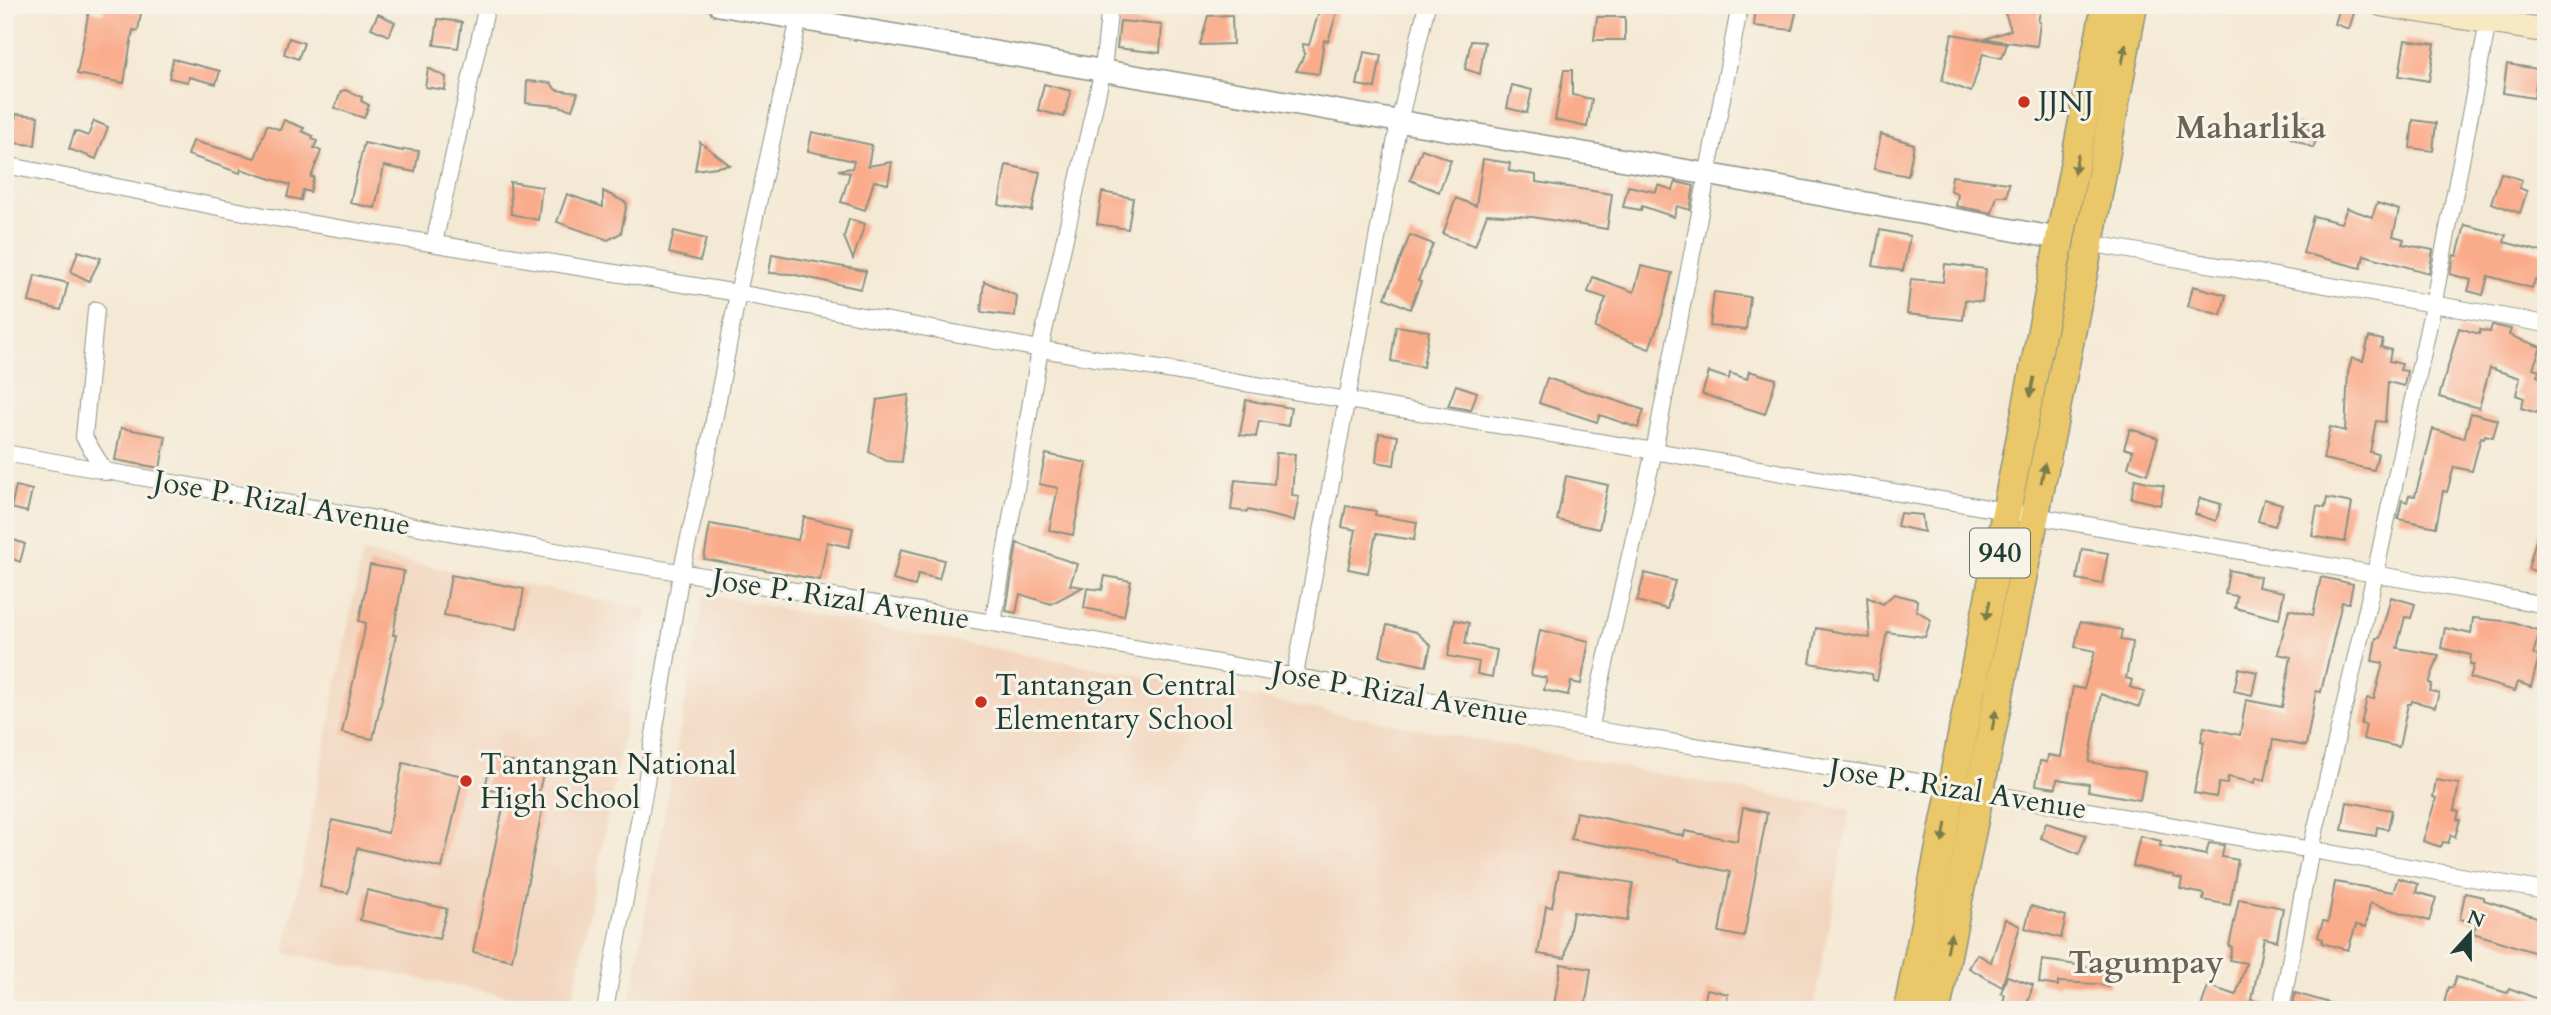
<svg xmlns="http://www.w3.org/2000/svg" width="2551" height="1015" viewBox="0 0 2551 1015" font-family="Cardo,serif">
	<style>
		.built { fill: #f2d5be }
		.building { fill: #faab8a }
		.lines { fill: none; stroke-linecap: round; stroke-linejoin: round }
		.minor-casing { stroke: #8a9384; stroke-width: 18 }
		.tertiary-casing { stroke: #8a9384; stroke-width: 24 }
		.secondary-casing { stroke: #8a9384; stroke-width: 25 }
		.trunk-casing { stroke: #8a9384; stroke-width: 31 }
		.minor { stroke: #fff; stroke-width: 16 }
		.tertiary { stroke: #fff; stroke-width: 21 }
		.secondary { stroke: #f7e9c3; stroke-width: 23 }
		.trunk { stroke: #eac769; stroke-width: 28 }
		.oneway { fill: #7a7b4c }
		.poi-dot { fill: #c8321e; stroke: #f7f3e8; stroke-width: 2.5 }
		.labels { text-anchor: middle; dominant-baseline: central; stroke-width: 6; stroke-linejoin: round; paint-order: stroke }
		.shield { fill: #f7f3e8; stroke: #60746a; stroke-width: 2 }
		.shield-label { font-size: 28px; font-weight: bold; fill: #1f3d34 }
		.poi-label { font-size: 30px; fill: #1f3d34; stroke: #f7f3e8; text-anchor: start }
		.street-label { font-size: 30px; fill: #1f3d34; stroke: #f7f3e8 }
		.neighbourhood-label { font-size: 32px; font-weight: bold; fill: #6c6452; stroke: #f7f3e8 }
	</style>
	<rect width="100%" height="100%" fill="#f7f3e8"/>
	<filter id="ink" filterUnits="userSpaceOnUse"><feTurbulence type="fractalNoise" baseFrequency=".0143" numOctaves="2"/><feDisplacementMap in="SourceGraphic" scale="14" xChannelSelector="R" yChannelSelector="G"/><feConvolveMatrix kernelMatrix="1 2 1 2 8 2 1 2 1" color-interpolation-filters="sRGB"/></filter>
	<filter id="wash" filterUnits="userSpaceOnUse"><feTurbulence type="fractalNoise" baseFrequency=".00686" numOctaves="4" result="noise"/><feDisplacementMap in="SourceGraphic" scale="28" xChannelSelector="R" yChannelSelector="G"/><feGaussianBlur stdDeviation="1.57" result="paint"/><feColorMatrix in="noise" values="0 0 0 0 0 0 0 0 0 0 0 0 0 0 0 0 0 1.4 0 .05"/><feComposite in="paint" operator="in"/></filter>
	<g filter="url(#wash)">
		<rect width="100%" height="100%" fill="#f4e9d4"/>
		<g class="built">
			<polygon points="362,553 647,609 571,1008 285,953"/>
			<polygon points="705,594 1850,810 1813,1010 628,1010"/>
		</g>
		<g id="blocks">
			<g class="building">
				<polygon points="1756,5 1798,5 1792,30 1754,26"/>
				<polygon points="2007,5 2042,5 2038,21 2040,22 2037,46 1985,39 2011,30 2005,13"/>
				<polygon points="105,7 141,13 138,31 133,30 124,83 77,74 89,10 103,13"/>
				<polygon points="1320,8 1338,9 1328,41 1324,40 1319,74 1296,71 1305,54 1302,44 1309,45"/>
				<polygon points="2340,8 2354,13 2349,29 2335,24"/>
				<polygon points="378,14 395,22 389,36 371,28"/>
				<polygon points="1232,15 1233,44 1200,45 1208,16"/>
				<polygon points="1597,17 1625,17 1625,40 1594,40"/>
				<polygon points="438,19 462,22 458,48 434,45"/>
				<polygon points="1120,21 1162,25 1160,53 1117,48"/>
				<polygon points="1952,34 2007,44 2002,58 1983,54 1971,92 1942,81"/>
				<polygon points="289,38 304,43 298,59 284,54"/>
				<polygon points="2405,40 2435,44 2429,81 2399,76"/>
				<polygon points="1471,41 1485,42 1480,74 1465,69"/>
				<polygon points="1364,52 1381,55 1375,88 1357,85"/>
				<polygon points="173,59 220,71 216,84 189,77 188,82 169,78"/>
				<polygon points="2507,64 2538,69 2534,98 2503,93"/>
				<polygon points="428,68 446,77 445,90 425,87"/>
				<polygon points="1564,70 1572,70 1572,95 1592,99 1587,127 1555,120"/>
				<polygon points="527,81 551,83 556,90 578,93 572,110 559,106 526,103"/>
				<polygon points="1044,84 1071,91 1064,117 1038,110"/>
				<polygon points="1512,85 1532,90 1527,113 1507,108"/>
				<polygon points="345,90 362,97 361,101 369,105 364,118 335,108 341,91"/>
				<polygon points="16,114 38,116 35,145 13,143"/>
				<polygon points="284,120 304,128 302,131 313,136 312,139 317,141 314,148 321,151 311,177 314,177 310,192 303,190 301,200 287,197 290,185 241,169 240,173 188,155 193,141 255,158 267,125 280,130"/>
				<polygon points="2413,120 2436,123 2433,151 2410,148"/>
				<polygon points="94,121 108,127 96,159 69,149 75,131 88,136"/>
				<polygon points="2295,123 2319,133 2313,148 2289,137"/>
				<polygon points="812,132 872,145 868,166 892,162 888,184 874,181 865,210 841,202 850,173 838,170 852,168 854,161 808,151"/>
				<polygon points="1881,134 1914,144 1908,176 1874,169"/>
				<polygon points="700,142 730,165 695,170"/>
				<polygon points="364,143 403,151 404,149 419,151 415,172 384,166 375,208 350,203"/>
				<polygon points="1422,149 1451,160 1439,192 1410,180"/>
				<polygon points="1483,159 1510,163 1509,171 1536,175 1536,182 1612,194 1607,229 1532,217 1487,214 1475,246 1443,234 1456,198 1476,206"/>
				<polygon points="1006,165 1040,172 1032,211 999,205"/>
				<polygon points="2501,173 2522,180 2519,188 2527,191 2520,213 2491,203"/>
				<polygon points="1952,176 2009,183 2007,196 1997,196 1992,213 1956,206 1958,194 1950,190"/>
				<polygon points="510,182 542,187 538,220 511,214"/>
				<polygon points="1676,182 1694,186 1690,210 1677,206 1674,217 1642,206 1641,210 1623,207 1628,186 1656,192 1658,185 1673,190"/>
				<polygon points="603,191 627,203 621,233 608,240 557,222 567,194 603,207"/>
				<polygon points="1102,192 1133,198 1128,229 1097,224"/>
				<polygon points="2377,203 2399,210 2393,236 2404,239 2402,244 2433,250 2429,273 2364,255 2361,268 2303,253 2313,216 2341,223 2347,208 2372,217"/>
				<polygon points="849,219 865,224 853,259 844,237"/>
				<polygon points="2465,225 2506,235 2504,242 2546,253 2546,267 2542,282 2535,280 2532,288 2488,276 2483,295 2468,291 2471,280 2450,274 2454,255 2457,256"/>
				<polygon points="1880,230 1910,236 1903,271 1873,266"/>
				<polygon points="674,231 706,239 700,261 669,253"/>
				<polygon points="1410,235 1433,244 1418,281 1421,282 1410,309 1385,298"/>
				<polygon points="78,251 101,258 89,281 71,272"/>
				<polygon points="772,254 866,271 861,289 791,274 769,273"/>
				<polygon points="1945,264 1986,269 1982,302 1965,300 1963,320 1907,314 1911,279 1943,282"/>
				<polygon points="1641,266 1672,273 1662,315 1649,349 1595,328 1606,298 1588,292 1593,277 1634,292"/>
				<polygon points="35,275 68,283 61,310 29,302"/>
				<polygon points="984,281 1017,296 1015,316 981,312"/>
				<polygon points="2193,286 2226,295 2221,315 2188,306"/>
				<polygon points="1714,292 1750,297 1746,330 1710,326"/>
				<polygon points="2492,325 2511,329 2509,335 2541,347 2533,368 2539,370 2537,376 2546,379 2546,382 2537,413 2521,408 2524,398 2516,395 2520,378 2490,368 2479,408 2439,397 2459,328 2479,334 2480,330 2490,332"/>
				<polygon points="1396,326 1429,331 1423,367 1391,361"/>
				<polygon points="2369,337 2383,340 2381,347 2391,350 2389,361 2402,364 2400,370 2407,371 2404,386 2388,382 2385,422 2376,421 2370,452 2378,454 2374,470 2323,459 2330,427 2345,431 2348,372 2352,358 2363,361"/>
				<polygon points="1749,371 1776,379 1765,414 1702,394 1709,372 1729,379 1730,373 1747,379"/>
				<polygon points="1547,378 1644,410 1638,428 1600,415 1597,422 1539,403"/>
				<polygon points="1456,385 1477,392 1471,410 1448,406"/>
				<polygon points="909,395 902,462 887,461 869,452 877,400"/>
				<polygon points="1246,400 1291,408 1288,426 1259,421 1256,437 1240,435"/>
				<polygon points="2471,413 2498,420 2493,437 2485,435 2484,438 2481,437 2472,471 2454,467 2447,492 2443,491 2436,527 2398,519 2402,500 2407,502 2409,495 2415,496 2433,429 2464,438"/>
				<polygon points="121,428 166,436 160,468 115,460"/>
				<polygon points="2130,429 2158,438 2147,474 2128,467 2133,451 2124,448"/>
				<polygon points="1379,433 1398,436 1394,465 1376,462"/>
				<polygon points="1276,453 1295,454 1292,495 1299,496 1294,521 1248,510 1247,512 1231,510 1235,480 1274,484"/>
				<polygon points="1046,454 1087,463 1073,535 1049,530 1058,488 1039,484"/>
				<polygon points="1566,476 1608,485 1599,529 1557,520"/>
				<polygon points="2135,479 2164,486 2160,505 2131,498"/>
				<polygon points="16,486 32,490 27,512 11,508"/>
				<polygon points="2200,498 2221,504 2216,521 2195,514"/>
				<polygon points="2327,498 2352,503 2345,542 2312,536 2317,506 2325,508"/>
				<polygon points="2264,499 2282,504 2275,526 2258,521"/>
				<polygon points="1346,506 1376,511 1375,515 1417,522 1414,540 1376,534 1368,573 1348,569 1356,530 1342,527"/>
				<polygon points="1900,513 1922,515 1924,532 1897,526"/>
				<polygon points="804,517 853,528 849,547 827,542 820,580 704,559 710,524 798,540"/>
				<polygon points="2541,522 2546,523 2546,574 2528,569"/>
				<polygon points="5,537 25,544 20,562 5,556"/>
				<polygon points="1017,543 1077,564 1070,585 1083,587 1051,604 1020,594 1016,613 1006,611"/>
				<polygon points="901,549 944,560 939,579 918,574 915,586 893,580"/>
				<polygon points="2082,549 2108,553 2102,584 2077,579"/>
				<polygon points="370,565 404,571 393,635 396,635 373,739 342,733 366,623 359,621"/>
				<polygon points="2229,570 2260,577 2258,587 2284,592 2279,619 2235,608 2237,596 2225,594"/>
				<polygon points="1645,573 1675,581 1667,609 1637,601"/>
				<polygon points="451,575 524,589 517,629 444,615"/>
				<polygon points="1105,576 1131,581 1124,616 1084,608 1087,588 1102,590"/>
				<polygon points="2321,577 2353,584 2349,603 2342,602 2321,692 2316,691 2306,746 2273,740 2265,780 2256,778 2255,783 2228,777 2227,784 2219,783 2216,797 2194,793 2204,742 2201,741 2204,727 2240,735 2246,700 2282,707 2291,657 2278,654 2289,609 2313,615"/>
				<polygon points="1894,594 1917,600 1916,610 1931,620 1925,637 1887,632 1877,681 1873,680 1872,674 1810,663 1816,628 1870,638 1867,597 1883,604"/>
				<polygon points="2391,597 2415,604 2411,618 2405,617 2397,648 2439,655 2429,683 2432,684 2430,691 2439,693 2435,707 2412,701 2411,704 2408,704 2399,747 2363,739 2366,725 2361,724 2367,698 2374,699 2383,663 2372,661 2376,638 2380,638"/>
				<polygon points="2473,618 2513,622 2540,631 2533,654 2539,656 2531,687 2518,682 2515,691 2470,678 2474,664 2470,664 2471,655 2441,648 2445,628 2471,634"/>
				<polygon points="1455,620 1469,623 1465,644 1497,650 1492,677 1477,674 1479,662 1448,656"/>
				<polygon points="2080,622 2122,630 2120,640 2133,642 2126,678 2132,680 2130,687 2144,692 2139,707 2101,694 2089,762 2145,772 2140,800 2088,791 2089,784 2057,779 2056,788 2036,785 2040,761 2047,762 2048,755 2061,757 2073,687 2084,689 2095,651 2075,647"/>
				<polygon points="1387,625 1416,632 1431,645 1426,666 1380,656"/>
				<polygon points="1540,630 1589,641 1581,684 1571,682 1568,695 1544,690 1547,678 1531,675"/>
				<polygon points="2239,668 2257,672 2252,695 2234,691"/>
				<polygon points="491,758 544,769 535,810 542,811 512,960 473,952 506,793 485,789"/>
				<polygon points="403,763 463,776 442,868 357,848 348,893 320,887 332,820 388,833"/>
				<polygon points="2436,780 2459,784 2454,810 2459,812 2457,819 2460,820 2455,837 2451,835 2448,843 2443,842 2441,847 2423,841 2436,798 2433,797"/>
				<polygon points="2347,802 2392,810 2388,829 2377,827 2376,836 2342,830"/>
				<polygon points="1743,808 1767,813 1744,937 1719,932 1730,872 1679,861 1679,859 1571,839 1576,812 1684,836 1685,831 1737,841"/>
				<polygon points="2046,823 2086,835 2079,854 2041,838"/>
				<polygon points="2140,836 2161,841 2160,846 2206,855 2209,843 2224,845 2222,857 2238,860 2230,905 2203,900 2204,894 2180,889 2182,879 2174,877 2174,875 2133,866"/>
				<polygon points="1559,871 1633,883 1627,921 1573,912 1565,958 1538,954 1546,906 1552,907"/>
				<polygon points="2398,878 2418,884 2416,892 2436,898 2429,921 2370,903 2366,927 2356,925 2348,950 2322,943 2323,939 2318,937 2323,921 2328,922 2335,882 2393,892"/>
				<polygon points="367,890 447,909 439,939 360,920"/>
				<polygon points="2465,893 2484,897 2484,900 2546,920 2546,956 2473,933 2477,923 2460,919"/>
				<polygon points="2239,899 2283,908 2277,941 2264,938 2252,1000 2271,1006 2271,1010 2200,1010 2208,986 2236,995 2246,963 2229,960 2232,947 2229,946"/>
				<polygon points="2031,906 2066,916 2061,938 2025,928"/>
				<polygon points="2005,919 2020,926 2002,987 1969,968 1977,954 1991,962"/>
				<polygon points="2042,960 2114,970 2108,987 2098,984 2058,982 2058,986 2039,983"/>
				<polygon points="1561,964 1591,969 1585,1010 1553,1010"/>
				<polygon points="2007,976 2033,985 2025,1010 2001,1010 2005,995 2001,993"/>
				<polygon points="2456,977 2507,993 2509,988 2546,1002 2546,1010 2466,1010 2444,1004 2448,987 2452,988"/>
				<polygon points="1707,989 1728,994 1725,1010 1703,1010"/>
				<polygon points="2295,993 2340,1006 2339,1010 2292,1010"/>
			</g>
		</g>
	</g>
	<g filter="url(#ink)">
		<use href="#blocks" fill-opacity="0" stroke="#8a9384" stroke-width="2"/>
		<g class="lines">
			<defs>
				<g id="minor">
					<polyline points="5,165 270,217 738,293 1040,349 1654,451 2375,574 2546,605"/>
					<polyline points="2083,242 2546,324"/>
					<polyline points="434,243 487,5"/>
					<polyline points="96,310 84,437 105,472"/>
					<polyline points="5,453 606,560 993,623 1590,729 1980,792 2546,891"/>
					<polyline points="993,623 1040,349 1103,69 1110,5"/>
					<polyline points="1295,675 1399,122 1427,5"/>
					<polyline points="1590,729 1654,451 1740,5"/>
					<polyline points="605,1010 645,788 681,573 706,463 738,293 802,5"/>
					<polyline points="2281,1010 2311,849 2375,574 2433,306 2488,22"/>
				</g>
				<polyline id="tertiary" points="719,5 1707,174 2062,239"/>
				<polyline id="secondary" points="2382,5 2546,31"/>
				<g id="trunk">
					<polyline points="1908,1010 2106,5"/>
					<polyline points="1936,1010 2089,243 2133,5"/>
				</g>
			</defs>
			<use href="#minor" class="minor-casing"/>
			<use href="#tertiary" class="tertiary-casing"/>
			<use href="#secondary" class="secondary-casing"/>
			<use href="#trunk" class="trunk-casing"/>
			<use href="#minor" class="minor"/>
			<use href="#tertiary" class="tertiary"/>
			<use href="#secondary" class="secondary"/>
			<use href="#trunk" class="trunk"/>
		</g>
		<defs><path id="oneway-solid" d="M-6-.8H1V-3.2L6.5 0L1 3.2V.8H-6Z" transform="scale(1.75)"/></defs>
		<g class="oneway">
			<use href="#oneway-solid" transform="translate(2124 54) rotate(-79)"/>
			<use href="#oneway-solid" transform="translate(2076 164) rotate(101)"/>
			<use href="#oneway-solid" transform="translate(2032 387) rotate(101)"/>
			<use href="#oneway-solid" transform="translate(2043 473) rotate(-79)"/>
			<use href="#oneway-solid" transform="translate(1988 610) rotate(101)"/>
			<use href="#oneway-solid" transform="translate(1994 720) rotate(-79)"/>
			<use href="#oneway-solid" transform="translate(1944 833) rotate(101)"/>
			<use href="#oneway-solid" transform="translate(1949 943) rotate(-79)"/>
		</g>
	</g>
	<g class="poi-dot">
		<circle cx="2024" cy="102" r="7"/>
		<circle cx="981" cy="702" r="7"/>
		<circle cx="466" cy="781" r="7"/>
	</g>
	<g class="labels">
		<rect class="shield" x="1970" y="528.5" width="60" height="49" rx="5"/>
		<g class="shield-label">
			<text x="2000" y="553">940</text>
		</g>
		<g class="poi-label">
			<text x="2038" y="102">JJNJ</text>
			<text x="995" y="685">Tantangan Central<tspan x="995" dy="34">Elementary School</tspan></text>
			<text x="480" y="764">Tantangan National<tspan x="480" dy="34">High School</tspan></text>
		</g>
		<g class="street-label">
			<text transform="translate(282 503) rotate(10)">Jose P. Rizal Avenue</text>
			<text transform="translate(841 599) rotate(9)">Jose P. Rizal Avenue</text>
			<text transform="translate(1400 694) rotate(10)">Jose P. Rizal Avenue</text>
			<text transform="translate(1958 789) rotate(9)">Jose P. Rizal Avenue</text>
		</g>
		<g class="neighbourhood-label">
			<text x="2251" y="128">Maharlika</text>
			<text x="2146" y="963">Tagumpay</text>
		</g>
	</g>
	<rect width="2551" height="1015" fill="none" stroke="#f7f3e8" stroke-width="28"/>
	<g transform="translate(2470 934) rotate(21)" stroke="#f7f3e8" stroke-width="5" paint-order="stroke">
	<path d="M0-5L12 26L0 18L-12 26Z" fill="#1f3d34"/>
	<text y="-10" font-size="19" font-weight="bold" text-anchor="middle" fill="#1f3d34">N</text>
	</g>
</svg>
